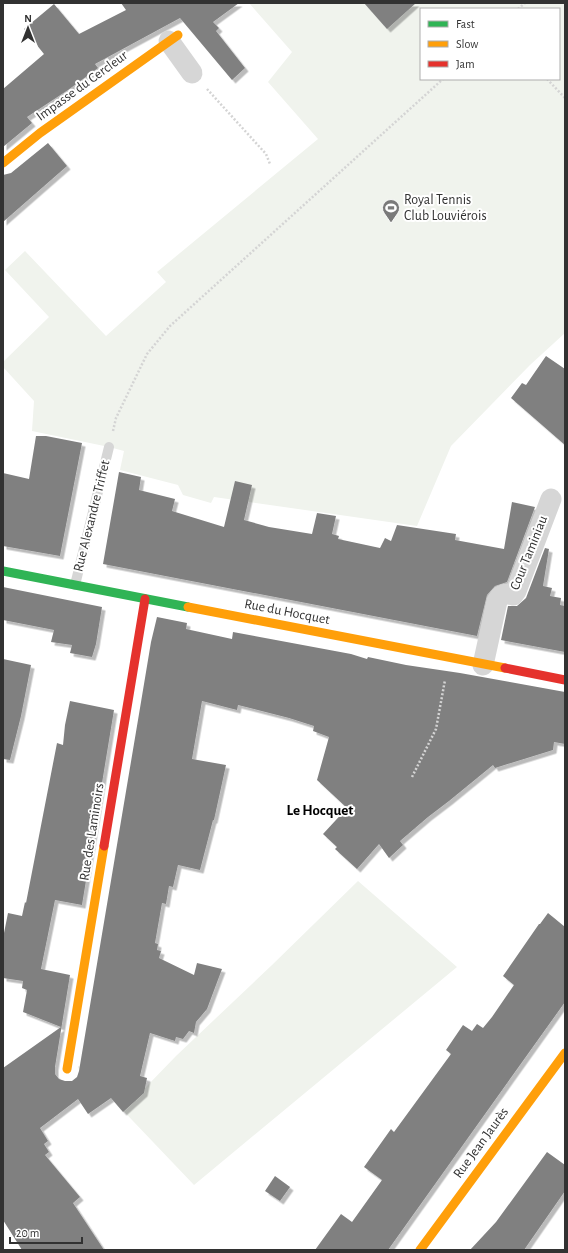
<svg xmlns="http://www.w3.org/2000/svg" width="568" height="1253" viewBox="0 0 568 1253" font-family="'Alegreya Sans',sans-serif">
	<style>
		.green { fill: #f0f3ed; fill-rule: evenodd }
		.building { fill: #808080; filter: url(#shadow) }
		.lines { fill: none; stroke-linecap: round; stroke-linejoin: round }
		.path { stroke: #d4d4d4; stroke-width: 2.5; stroke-dasharray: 2 2; stroke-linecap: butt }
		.lane { stroke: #d6d6d6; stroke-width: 10 }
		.street { stroke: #d6d6d6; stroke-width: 21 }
		.fast { stroke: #30b455; stroke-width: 9 }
		.slow { stroke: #ff9f0a; stroke-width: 9 }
		.jam { stroke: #e5322d; stroke-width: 9 }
		.labels { text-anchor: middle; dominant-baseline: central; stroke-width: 4; stroke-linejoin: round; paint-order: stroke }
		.street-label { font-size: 14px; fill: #323232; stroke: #fff }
		.poi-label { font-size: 14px; fill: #323232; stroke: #fff; text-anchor: start }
		.neighbourhood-label { font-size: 15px; font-weight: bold; fill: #000; stroke: #fff }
	</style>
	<defs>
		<filter id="shadow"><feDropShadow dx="3.5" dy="3.5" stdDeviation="0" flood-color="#0004"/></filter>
	</defs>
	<rect width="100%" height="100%" fill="#fff"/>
	<g class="green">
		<path d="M249,3h316v330l-35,32 -79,81 -34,80 -203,-29 -3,6 -28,-8 -5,-10 -58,-15 4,-19 -15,-4 -77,-16 2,-30 -31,-34v-5l46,-45 -44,-47 20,-19 81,85 60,-54 -9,-10 161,-133 -50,-57 24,-30zM421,9h138v70h-138z"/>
		<polygon points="358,881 457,967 194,1185 92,1078 78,1068 78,1066 146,1087 176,1056 272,965"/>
	</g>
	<g class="building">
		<polygon points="121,3 239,3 213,22 219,28 216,31 245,68 232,80 180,18 95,64 98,68 68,90 27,117 32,123 3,147 3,89 44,54 24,29 54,4 79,34 126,10"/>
		<polygon points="364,3 416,3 387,29"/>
		<polygon points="48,143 67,166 3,222 3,175 11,173"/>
		<polygon points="546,356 565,369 565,445 511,398 522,383 526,385"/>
		<polygon points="36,436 46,436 82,443 60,556 3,546 3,473 29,479"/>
		<polygon points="119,472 141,477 139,490 175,499 172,511 224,527 235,481 252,485 244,520 269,527 312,534 317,513 336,516 332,534 339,536 338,539 380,548 385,538 391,541 397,525 456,534 455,540 504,549 512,502 535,507 507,582 495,586 487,595 477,636 103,564"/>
		<polygon points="545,548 549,549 543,586 552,588 550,596 561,598 560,605 565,606 565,652 501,640 508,606 517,606 526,598"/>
		<polygon points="3,587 102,607 96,644 92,657 70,653 72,645 51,642 54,630 3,620"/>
		<polygon points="157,617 187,623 186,629 232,639 233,632 351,654 367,659 368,657 406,665 460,673 565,692 565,744 554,742 553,750 495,768 493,765 449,801 428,817 400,841 403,845 389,858 379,844 357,869 335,849 337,847 323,834 347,808 317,780 329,737 313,731 314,726 289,718 238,705 237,710 202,701 192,759 226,765 214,820 213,820 200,870 178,865 173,887 169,886 166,904 162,903 155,943 158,944 157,950 161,951 159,958 194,975 197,963 222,969 207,1009 196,1022 194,1033 189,1031 183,1039 176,1037 175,1041 150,1033 140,1076 147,1078 144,1093 123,1112 111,1098 88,1114 78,1099 40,1128 48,1141 44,1144 49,1152 45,1155 80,1197 73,1203 104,1250 22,1250 3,1220 3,1068 61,1027 23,1012 27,990 22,988 23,981 3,978 3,938 8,913 22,916 25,902 26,903 57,743 63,745 65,725 70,701 114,710 82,905 55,900 41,969 70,975 55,1067 55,1074 59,1079 65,1081 72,1081 77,1077 79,1071 139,714 151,642"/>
		<polygon points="3,659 31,665 21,716 10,760 3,759"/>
		<polygon points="548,913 565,927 565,1002 388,1250 315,1250 341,1214 352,1222 382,1180 364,1167 391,1129 394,1132 451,1054 446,1050 463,1025 472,1031 477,1024 483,1028 492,1017 514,985 503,976 539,924 540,924"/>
		<polygon points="547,1152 565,1165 565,1191 524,1250 470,1250 496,1222"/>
		<polygon points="275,1176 290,1187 280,1201 265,1191"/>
	</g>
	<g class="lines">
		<g class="path">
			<polyline points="518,9 525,3"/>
			<polyline points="547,79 565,98"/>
			<polyline points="207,89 266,154 270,164"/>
			<polyline points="113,431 116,418 147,354 170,326 443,79"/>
			<polyline points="412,777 436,729 445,680"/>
		</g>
		<polyline class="lane" points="75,585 109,447"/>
		<g class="street">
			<polyline points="169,41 192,73"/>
			<path d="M483,665l14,-64c4,-7 9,-8 16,-6l3,-4 35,-92"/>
		</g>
		<polyline class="fast" points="3,571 188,607"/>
		<g class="slow">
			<polyline points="3,163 40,133 178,35"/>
			<polyline points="188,607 505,668"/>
			<polyline points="67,1069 104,846"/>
			<polyline points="420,1250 565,1053"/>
		</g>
		<g class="jam">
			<polyline points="505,668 565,680"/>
			<polyline points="104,846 145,599"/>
		</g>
	</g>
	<defs>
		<symbol id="stadium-pin" viewBox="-11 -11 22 30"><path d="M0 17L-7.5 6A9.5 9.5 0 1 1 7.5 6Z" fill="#7a7a7a" stroke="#fff"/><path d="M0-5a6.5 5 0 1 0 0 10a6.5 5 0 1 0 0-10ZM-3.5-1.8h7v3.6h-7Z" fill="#fff"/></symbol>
	</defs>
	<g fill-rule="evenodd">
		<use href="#stadium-pin" x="381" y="198" width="20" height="27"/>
	</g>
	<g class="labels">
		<g class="street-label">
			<text transform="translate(82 86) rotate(-36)">Impasse du Cercleur</text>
			<text transform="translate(92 516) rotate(-76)">Rue Alexandre Triffet</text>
			<text transform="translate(529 553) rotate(-68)">Cour Taminiau</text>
			<text transform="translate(287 612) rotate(11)">Rue du Hocquet</text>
			<text transform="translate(92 832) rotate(-81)">Rue des Laminoirs</text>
			<text transform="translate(481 1143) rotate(-54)">Rue Jean Jaurès</text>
		</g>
		<g class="poi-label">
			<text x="404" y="200">Royal Tennis<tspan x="404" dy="16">Club Louviérois</tspan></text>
		</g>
		<g class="neighbourhood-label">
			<text x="320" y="810">Le Hocquet</text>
		</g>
	</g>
	<rect width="568" height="1253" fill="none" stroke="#323232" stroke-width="8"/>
	<rect x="420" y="8" width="140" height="72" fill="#ffffff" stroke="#adadad"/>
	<rect x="428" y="21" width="20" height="6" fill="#30b455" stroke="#adadad"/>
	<text x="456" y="28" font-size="12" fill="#323232">Fast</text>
	<rect x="428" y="41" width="20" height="6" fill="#ff9f0a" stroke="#adadad"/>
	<text x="456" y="48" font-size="12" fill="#323232">Slow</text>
	<rect x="428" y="61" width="20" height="6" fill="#e5322d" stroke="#adadad"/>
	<text x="456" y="68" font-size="12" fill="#323232">Jam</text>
	<g transform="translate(28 28)" stroke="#ffffff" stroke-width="3" paint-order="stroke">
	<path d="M0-3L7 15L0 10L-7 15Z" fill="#323232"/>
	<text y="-6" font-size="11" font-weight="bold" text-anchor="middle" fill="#323232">N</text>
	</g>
	<path d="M10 1237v6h72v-6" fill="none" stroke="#323232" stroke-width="2"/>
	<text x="16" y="1237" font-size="12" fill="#323232" stroke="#ffffff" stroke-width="3" paint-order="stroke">20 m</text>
</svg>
